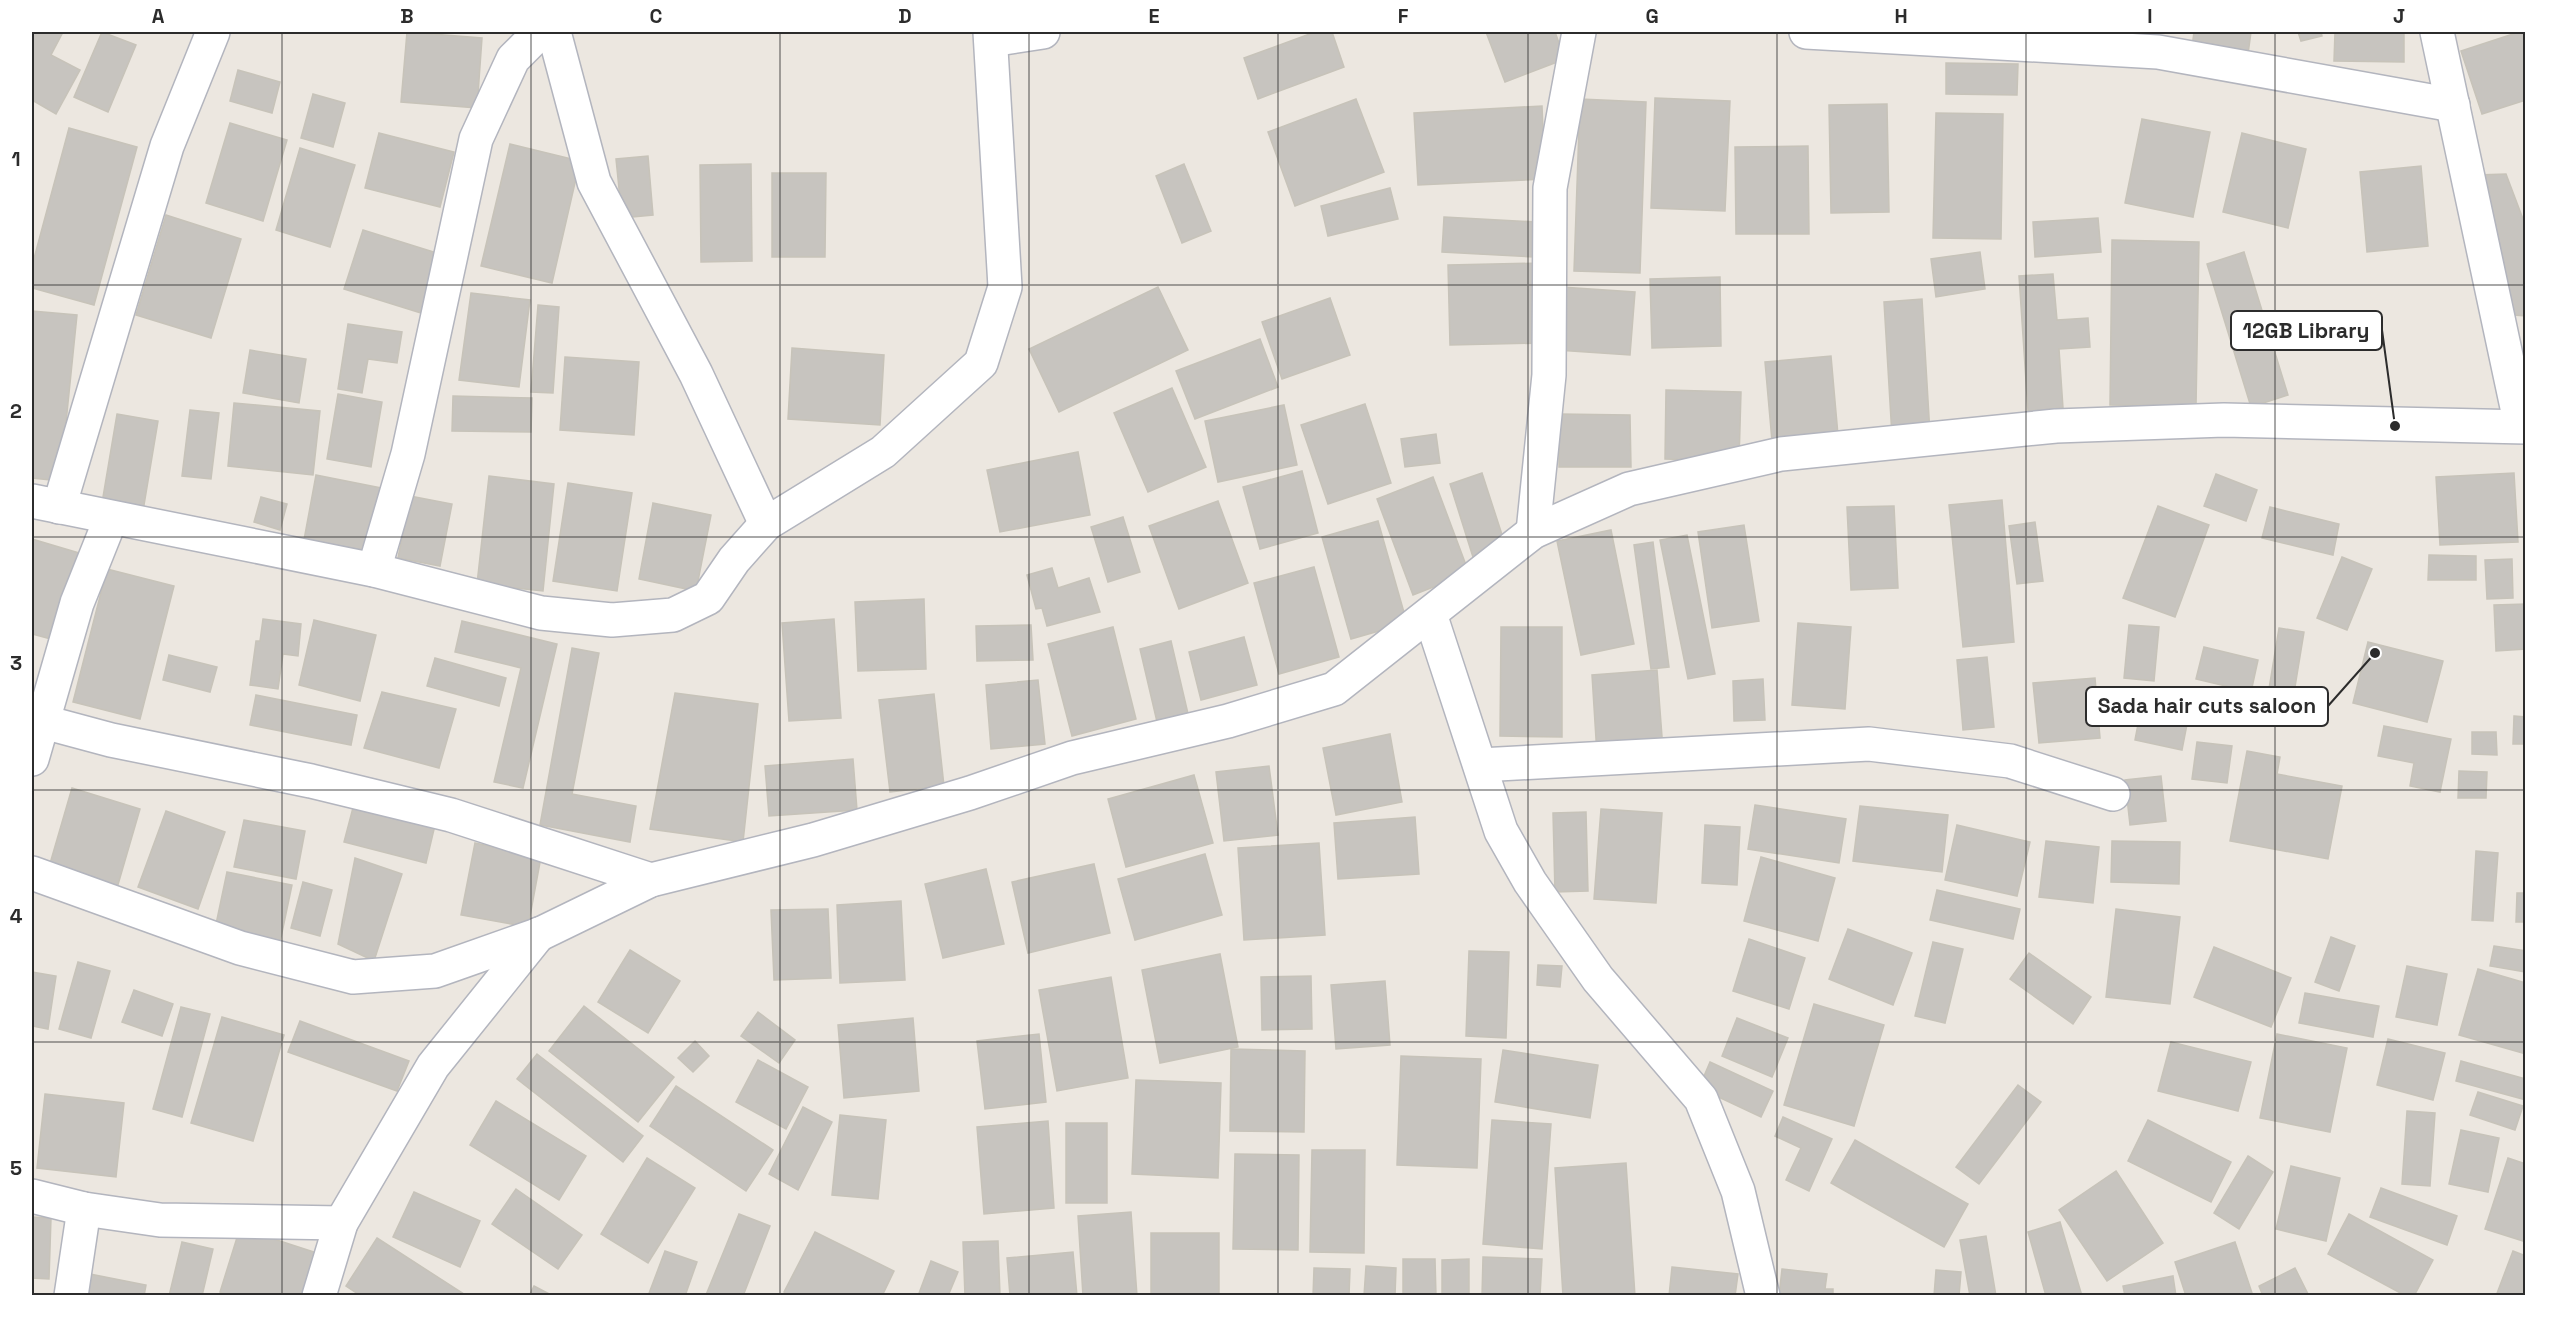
<svg xmlns="http://www.w3.org/2000/svg" width="2557" height="1327" viewBox="0 0 2557 1327" font-family="'Space Grotesk',sans-serif">
	<style>
		.building { fill: #c7c4bf; stroke: #c7c3b9; stroke-width: 1.5 }
		.lines { fill: none; stroke-linecap: round; stroke-linejoin: round }
		.minor-casing { stroke: #b3b5be; stroke-width: 36 }
		.minor { stroke: #fff; stroke-width: 33 }
		.grid { fill: none; stroke: #2c2c2c; stroke-width: 1.5; stroke-opacity: 0.55 }
		.leader { fill: none; stroke: #2c2c2c; stroke-width: 2 }
		.callout-dot { fill: #2c2c2c; stroke: #fff; stroke-width: 2 }
		.callout { fill: #fff; stroke: #2c2c2c; stroke-width: 2 }
		.callout-label { font-size: 21px; text-anchor: middle; font-weight: bold; fill: #2c2c2c }
		.neatline { fill: none; stroke: #2c2c2c; stroke-width: 2 }
		.grid-label { font-size: 20px; text-anchor: middle; font-weight: bold; fill: #2c2c2c }
	</style>
	<rect width="100%" height="100%" fill="#ece7e0"/>
	<g class="building">
		<polygon points="32,32 63,32 51,55 80,70 56,114 32,100"/>
		<polygon points="102,32 136,45 108,112 74,97"/>
		<polygon points="407,32 482,38 477,108 401,102"/>
		<polygon points="1315,32 1332,32 1344,67 1258,99 1244,58"/>
		<polygon points="1486,32 1555,32 1565,59 1505,82"/>
		<polygon points="2194,32 2251,32 2248,54 2192,47"/>
		<polygon points="2298,32 2321,32 2322,36 2301,41"/>
		<polygon points="2335,32 2404,32 2404,62 2334,61"/>
		<polygon points="2519,32 2526,32 2526,100 2482,114 2461,51"/>
		<polygon points="1946,63 2018,64 2017,95 1946,94"/>
		<polygon points="238,70 280,82 272,113 230,101"/>
		<polygon points="313,94 345,103 333,147 301,138"/>
		<polygon points="1655,98 1730,101 1725,211 1651,208"/>
		<polygon points="1356,99 1384,172 1295,206 1268,132"/>
		<polygon points="1580,99 1646,102 1640,273 1574,271"/>
		<polygon points="1887,104 1889,212 1831,213 1829,105"/>
		<polygon points="1542,106 1545,179 1418,185 1414,113"/>
		<polygon points="1936,113 2003,114 2001,239 1933,238"/>
		<polygon points="2142,119 2210,132 2193,217 2125,203"/>
		<polygon points="230,123 287,140 263,221 206,203"/>
		<polygon points="69,128 137,147 94,305 32,288 32,266"/>
		<polygon points="379,133 454,152 440,207 365,188"/>
		<polygon points="2242,133 2306,149 2288,228 2223,212"/>
		<polygon points="510,144 580,161 552,283 481,266"/>
		<polygon points="1808,146 1809,234 1736,234 1735,147"/>
		<polygon points="300,148 355,165 330,247 276,230"/>
		<polygon points="648,156 653,215 622,218 616,159"/>
		<polygon points="751,164 752,261 701,262 700,165"/>
		<polygon points="1184,164 1211,231 1182,243 1156,176"/>
		<polygon points="2421,166 2428,246 2367,252 2360,172"/>
		<polygon points="772,173 826,173 825,257 772,257"/>
		<polygon points="2506,174 2526,227 2526,316 2513,315 2477,175"/>
		<polygon points="1390,188 1398,219 1328,236 1321,206"/>
		<polygon points="166,215 241,239 211,338 136,315"/>
		<polygon points="1444,217 1536,222 1534,257 1442,252"/>
		<polygon points="2098,218 2101,252 2035,257 2033,222"/>
		<polygon points="363,230 440,254 421,313 344,289"/>
		<polygon points="2112,240 2199,242 2196,406 2110,405"/>
		<polygon points="1980,252 1985,289 1936,297 1931,259"/>
		<polygon points="2244,252 2288,395 2251,407 2207,264"/>
		<polygon points="1542,263 1543,343 1450,345 1448,265"/>
		<polygon points="2053,274 2057,320 2088,318 2090,347 2059,349 2063,408 2028,411 2019,276"/>
		<polygon points="1720,277 1721,346 1652,348 1650,279"/>
		<polygon points="1158,287 1188,350 1059,412 1029,349"/>
		<polygon points="1561,287 1635,292 1630,355 1557,350"/>
		<polygon points="471,293 530,300 519,387 459,380"/>
		<polygon points="1330,298 1350,355 1282,379 1262,322"/>
		<polygon points="1922,299 1930,434 1892,436 1884,302"/>
		<polygon points="538,305 559,307 553,393 531,392"/>
		<polygon points="32,311 77,315 60,481 32,478"/>
		<polygon points="348,324 402,332 397,363 368,359 362,393 338,389"/>
		<polygon points="1260,339 1278,387 1195,419 1176,371"/>
		<polygon points="792,348 884,355 880,425 788,419"/>
		<polygon points="250,350 306,359 299,403 243,393"/>
		<polygon points="1831,356 1838,435 1772,441 1765,362"/>
		<polygon points="565,357 639,362 634,435 560,430"/>
		<polygon points="1172,388 1206,467 1148,492 1114,413"/>
		<polygon points="1666,390 1741,392 1739,461 1665,459"/>
		<polygon points="338,394 382,402 371,467 327,459"/>
		<polygon points="453,396 532,398 531,432 452,431"/>
		<polygon points="234,403 320,411 313,475 228,466"/>
		<polygon points="1365,404 1391,483 1328,504 1301,425"/>
		<polygon points="1284,405 1297,465 1218,482 1205,421"/>
		<polygon points="190,410 219,413 211,479 182,476"/>
		<polygon points="117,414 158,421 143,511 102,503"/>
		<polygon points="1559,414 1630,415 1631,467 1559,467"/>
		<polygon points="1436,434 1440,463 1405,467 1401,439"/>
		<polygon points="1078,452 1090,515 1000,532 987,470"/>
		<polygon points="1302,471 1318,533 1260,549 1243,487"/>
		<polygon points="1482,473 1506,547 1473,557 1450,484"/>
		<polygon points="2514,473 2518,542 2440,545 2436,477"/>
		<polygon points="2216,474 2257,490 2246,521 2204,506"/>
		<polygon points="316,475 387,489 374,554 304,540"/>
		<polygon points="489,476 554,484 543,591 477,584"/>
		<polygon points="1433,477 1469,573 1413,595 1377,499"/>
		<polygon points="568,483 632,493 617,591 553,581"/>
		<polygon points="410,496 452,504 440,566 398,558"/>
		<polygon points="261,497 287,504 280,530 254,522"/>
		<polygon points="2002,500 2014,642 1963,647 1949,505"/>
		<polygon points="1218,501 1248,583 1179,609 1149,526"/>
		<polygon points="653,503 711,515 696,591 639,579"/>
		<polygon points="1894,506 1898,588 1851,590 1847,507"/>
		<polygon points="2158,506 2209,525 2175,617 2123,598"/>
		<polygon points="2270,507 2339,524 2333,555 2262,538"/>
		<polygon points="1123,517 1140,572 1108,582 1091,527"/>
		<polygon points="1378,521 1407,623 1351,639 1322,537"/>
		<polygon points="2035,522 2043,581 2017,584 2009,526"/>
		<polygon points="1744,525 1759,621 1712,628 1698,532"/>
		<polygon points="1611,530 1634,644 1581,655 1557,541"/>
		<polygon points="1687,535 1715,674 1688,679 1660,540"/>
		<polygon points="32,539 86,555 62,642 32,634"/>
		<polygon points="1653,542 1669,667 1651,669 1634,545"/>
		<polygon points="2429,555 2476,556 2476,580 2428,580"/>
		<polygon points="2342,557 2372,569 2347,630 2317,618"/>
		<polygon points="2512,559 2513,598 2487,599 2485,560"/>
		<polygon points="1314,567 1339,657 1279,674 1254,583"/>
		<polygon points="1052,568 1058,588 1089,578 1100,612 1047,626 1042,608 1036,609 1027,575"/>
		<polygon points="107,569 174,586 140,719 73,702"/>
		<polygon points="924,599 926,669 858,671 855,602"/>
		<polygon points="2526,604 2526,649 2496,651 2494,605"/>
		<polygon points="263,619 301,624 298,656 283,654 278,689 250,685 256,641 260,641"/>
		<polygon points="834,619 841,718 789,721 782,623"/>
		<polygon points="314,620 376,635 360,701 299,685"/>
		<polygon points="462,621 557,644 523,788 494,782 521,668 455,652"/>
		<polygon points="1798,623 1851,627 1845,709 1792,705"/>
		<polygon points="1031,625 1033,660 977,661 976,626"/>
		<polygon points="2129,625 2159,627 2154,681 2124,678"/>
		<polygon points="1113,627 1136,719 1072,736 1048,644"/>
		<polygon points="1501,627 1562,627 1562,737 1500,736"/>
		<polygon points="2279,628 2304,632 2294,693 2269,689"/>
		<polygon points="1244,637 1257,685 1201,700 1189,652"/>
		<polygon points="1171,641 1189,718 1158,726 1140,649"/>
		<polygon points="2368,642 2443,661 2427,722 2353,703"/>
		<polygon points="2204,647 2258,660 2251,692 2196,679"/>
		<polygon points="572,648 599,653 572,794 636,806 630,842 540,825"/>
		<polygon points="169,655 217,667 210,692 163,680"/>
		<polygon points="1987,657 1994,727 1963,730 1957,660"/>
		<polygon points="435,658 506,678 499,706 427,686"/>
		<polygon points="1657,670 1663,750 1597,755 1592,675"/>
		<polygon points="2095,678 2100,738 2039,743 2033,683"/>
		<polygon points="1763,679 1765,720 1734,721 1733,681"/>
		<polygon points="1038,680 1045,744 991,749 986,685"/>
		<polygon points="382,692 456,709 439,768 364,748"/>
		<polygon points="675,693 758,704 743,842 650,829"/>
		<polygon points="934,694 944,786 890,792 879,700"/>
		<polygon points="256,695 357,715 351,745 250,725"/>
		<polygon points="2141,709 2188,719 2182,750 2135,740"/>
		<polygon points="2514,716 2526,717 2526,744 2513,744"/>
		<polygon points="2384,726 2451,739 2440,792 2410,786 2414,763 2378,756"/>
		<polygon points="2472,732 2496,732 2497,755 2472,754"/>
		<polygon points="1390,734 1402,802 1336,815 1323,748"/>
		<polygon points="2197,742 2232,746 2227,783 2192,779"/>
		<polygon points="2247,751 2280,757 2277,774 2342,786 2328,859 2230,841"/>
		<polygon points="853,759 857,810 769,816 765,766"/>
		<polygon points="1269,766 1278,835 1224,841 1216,772"/>
		<polygon points="2459,771 2487,772 2486,798 2458,798"/>
		<polygon points="1194,775 1213,843 1126,867 1108,799"/>
		<polygon points="2161,776 2166,821 2130,825 2125,780"/>
		<polygon points="72,788 140,809 117,888 49,867"/>
		<polygon points="354,804 435,825 426,863 344,842"/>
		<polygon points="1755,805 1846,819 1839,863 1748,849"/>
		<polygon points="1860,806 1948,815 1942,872 1853,861"/>
		<polygon points="1601,809 1662,813 1656,903 1594,899"/>
		<polygon points="166,811 225,832 198,909 138,887"/>
		<polygon points="1586,812 1588,891 1555,892 1553,813"/>
		<polygon points="1415,817 1419,874 1338,879 1334,823"/>
		<polygon points="244,820 305,831 296,879 234,867"/>
		<polygon points="1705,825 1740,827 1737,885 1702,883"/>
		<polygon points="1957,825 2030,842 2017,896 1945,880"/>
		<polygon points="2046,841 2099,847 2093,903 2039,897"/>
		<polygon points="2112,841 2180,842 2179,884 2111,882"/>
		<polygon points="475,843 541,857 528,927 461,915"/>
		<polygon points="1319,843 1325,935 1244,940 1238,848"/>
		<polygon points="2476,851 2498,853 2493,921 2472,920"/>
		<polygon points="1205,854 1222,915 1135,940 1118,879"/>
		<polygon points="1761,857 1835,878 1818,941 1744,921"/>
		<polygon points="355,858 402,874 374,961 338,944"/>
		<polygon points="1094,864 1110,933 1028,953 1012,882"/>
		<polygon points="986,869 1004,944 943,958 925,884"/>
		<polygon points="227,872 292,885 280,942 215,929"/>
		<polygon points="303,882 332,890 320,936 291,928"/>
		<polygon points="1937,890 2020,909 2013,939 1930,920"/>
		<polygon points="2517,893 2526,893 2526,922 2516,922"/>
		<polygon points="901,901 905,980 840,983 837,905"/>
		<polygon points="828,909 831,978 774,980 771,910"/>
		<polygon points="2116,909 2180,917 2170,1004 2106,997"/>
		<polygon points="1848,929 1912,953 1893,1005 1829,979"/>
		<polygon points="2331,937 2355,946 2339,991 2315,982"/>
		<polygon points="1749,939 1805,958 1789,1009 1733,991"/>
		<polygon points="1933,942 1963,949 1945,1023 1915,1016"/>
		<polygon points="2494,946 2526,951 2526,972 2490,966"/>
		<polygon points="2214,947 2291,978 2271,1027 2194,997"/>
		<polygon points="630,950 680,981 648,1033 598,1002"/>
		<polygon points="1469,951 1509,952 1506,1038 1466,1036"/>
		<polygon points="2029,953 2091,997 2073,1024 2010,979"/>
		<polygon points="1220,954 1238,1047 1160,1063 1142,970"/>
		<polygon points="78,962 110,971 91,1038 59,1029"/>
		<polygon points="1538,965 1562,966 1560,987 1537,985"/>
		<polygon points="2407,966 2447,974 2437,1025 2396,1017"/>
		<polygon points="2478,969 2526,983 2526,1054 2459,1035"/>
		<polygon points="32,972 56,976 48,1029 32,1026"/>
		<polygon points="1311,976 1312,1029 1262,1030 1261,977"/>
		<polygon points="1111,977 1128,1078 1057,1091 1039,990"/>
		<polygon points="1385,981 1390,1045 1336,1049 1331,985"/>
		<polygon points="134,990 173,1004 162,1036 122,1022"/>
		<polygon points="2305,993 2379,1006 2373,1037 2299,1023"/>
		<polygon points="1814,1004 1884,1025 1854,1126 1784,1105"/>
		<polygon points="584,1006 674,1077 638,1122 549,1051"/>
		<polygon points="181,1007 210,1014 182,1117 153,1109"/>
		<polygon points="758,1012 795,1040 779,1063 741,1036"/>
		<polygon points="222,1017 284,1035 253,1141 191,1123"/>
		<polygon points="913,1018 919,1091 844,1098 838,1025"/>
		<polygon points="1737,1018 1788,1038 1772,1077 1722,1056"/>
		<polygon points="300,1021 409,1061 397,1091 288,1052"/>
		<polygon points="1039,1034 1046,1102 985,1109 977,1041"/>
		<polygon points="2277,1034 2347,1048 2330,1132 2260,1118"/>
		<polygon points="2388,1039 2445,1053 2433,1100 2377,1085"/>
		<polygon points="695,1041 709,1056 693,1072 678,1058"/>
		<polygon points="2171,1042 2251,1062 2238,1111 2158,1091"/>
		<polygon points="1231,1049 1305,1051 1304,1132 1230,1131"/>
		<polygon points="1503,1050 1598,1065 1590,1118 1495,1102"/>
		<polygon points="537,1054 643,1136 623,1162 517,1079"/>
		<polygon points="1401,1056 1481,1059 1477,1168 1397,1165"/>
		<polygon points="758,1060 808,1087 786,1129 736,1102"/>
		<polygon points="2461,1061 2526,1079 2526,1100 2456,1081"/>
		<polygon points="1710,1062 1773,1091 1761,1117 1699,1088"/>
		<polygon points="1136,1080 1221,1083 1218,1178 1132,1174"/>
		<polygon points="2018,1085 2041,1102 1979,1184 1956,1167"/>
		<polygon points="676,1086 773,1150 746,1191 650,1126"/>
		<polygon points="2478,1092 2523,1106 2515,1130 2470,1115"/>
		<polygon points="45,1094 124,1103 116,1177 37,1168"/>
		<polygon points="496,1101 586,1156 559,1200 470,1145"/>
		<polygon points="803,1107 832,1122 798,1190 769,1174"/>
		<polygon points="2407,1111 2435,1113 2430,1186 2402,1184"/>
		<polygon points="840,1115 886,1120 878,1199 832,1195"/>
		<polygon points="1783,1117 1832,1139 1809,1191 1786,1180 1801,1148 1775,1136"/>
		<polygon points="1492,1120 1551,1124 1542,1249 1483,1244"/>
		<polygon points="2148,1120 2231,1162 2211,1202 2128,1161"/>
		<polygon points="1048,1121 1054,1208 984,1214 977,1127"/>
		<rect x="1066" y="1123" width="41" height="80"/>
		<polygon points="2461,1130 2499,1138 2488,1192 2449,1184"/>
		<polygon points="1855,1140 1968,1204 1944,1247 1831,1183"/>
		<polygon points="1312,1150 1365,1150 1364,1253 1310,1252"/>
		<polygon points="1235,1154 1299,1155 1298,1250 1233,1249"/>
		<polygon points="2248,1156 2273,1172 2239,1229 2214,1213"/>
		<polygon points="647,1158 695,1188 648,1263 601,1234"/>
		<polygon points="2508,1158 2526,1164 2526,1242 2485,1229"/>
		<polygon points="1626,1163 1635,1296 1563,1296 1555,1168"/>
		<polygon points="2291,1166 2340,1178 2326,1241 2276,1229"/>
		<polygon points="2116,1171 2163,1243 2107,1281 2059,1210"/>
		<polygon points="2381,1188 2457,1216 2447,1245 2370,1217"/>
		<polygon points="516,1189 582,1235 558,1269 492,1224"/>
		<polygon points="414,1192 480,1221 460,1267 393,1237"/>
		<polygon points="1131,1212 1137,1296 1083,1296 1078,1216"/>
		<polygon points="739,1214 770,1226 743,1296 708,1296 706,1295"/>
		<polygon points="2349,1214 2433,1260 2414,1296 2406,1296 2328,1254"/>
		<polygon points="32,1217 51,1218 49,1279 32,1278"/>
		<polygon points="2060,1222 2082,1296 2046,1296 2028,1232"/>
		<polygon points="240,1228 320,1254 307,1296 231,1296 220,1292"/>
		<polygon points="815,1232 894,1271 882,1296 790,1296 784,1292"/>
		<rect x="1151" y="1233" width="68" height="63"/>
		<polygon points="1986,1236 1996,1296 1970,1296 1960,1240"/>
		<polygon points="377,1238 467,1296 361,1296 346,1286"/>
		<polygon points="998,1241 1000,1296 965,1296 963,1242"/>
		<polygon points="182,1242 213,1249 202,1296 169,1296"/>
		<polygon points="2235,1242 2253,1296 2186,1296 2175,1262"/>
		<polygon points="665,1251 697,1262 685,1296 648,1296"/>
		<polygon points="2513,1251 2526,1256 2526,1296 2496,1296"/>
		<polygon points="1073,1252 1077,1296 1010,1296 1007,1258"/>
		<polygon points="1483,1257 1542,1259 1540,1296 1482,1296"/>
		<polygon points="1403,1259 1435,1259 1436,1296 1403,1296"/>
		<polygon points="1469,1259 1469,1296 1442,1296 1442,1260"/>
		<polygon points="931,1261 958,1272 948,1296 918,1296"/>
		<polygon points="1366,1266 1396,1268 1395,1296 1364,1296"/>
		<polygon points="1672,1267 1738,1274 1735,1296 1669,1296"/>
		<polygon points="1314,1268 1350,1269 1349,1296 1313,1296"/>
		<polygon points="2295,1268 2309,1296 2263,1296 2259,1286"/>
		<polygon points="1782,1269 1827,1274 1825,1289 1833,1289 1833,1296 1779,1296"/>
		<polygon points="1936,1270 1961,1272 1959,1296 1934,1296"/>
		<polygon points="90,1274 146,1285 144,1296 86,1296"/>
		<polygon points="2173,1276 2176,1296 2125,1296 2123,1286"/>
		<polygon points="534,1286 553,1296 529,1296"/>
	</g>
	<g class="lines">
		<defs>
			<g id="minor">
				<polyline points="554,32 594,182 696,374 766,524"/>
				<polyline points="1806,32 2158,52 2453,105"/>
				<polyline points="2437,32 2521,426"/>
				<polyline points="991,40 1043,32"/>
				<polyline points="32,501 374,570 541,613 612,620 673,615 708,598 734,560 766,524 883,452 981,363 1005,287 990,32"/>
				<polyline points="59,507 167,146 213,32"/>
				<polyline points="1533,532 1549,375 1550,188 1579,32"/>
				<polyline points="374,570 408,454 476,139 513,59 540,32"/>
				<polyline points="1430,614 1501,831 1530,882 1598,979 1701,1099 1738,1191 1763,1296"/>
				<polyline points="44,722 111,740 311,781 451,815 651,880"/>
				<polyline points="32,759 77,603 111,518"/>
				<polyline points="1480,765 1869,744 2010,761 2113,794"/>
				<polyline points="32,873 240,948 353,977 435,971 540,934 651,880 813,840 970,793 1072,758 1228,721 1334,689 1533,532 1629,489 1781,454 2056,426 2224,420 2526,427"/>
				<polyline points="32,1196 84,1209 160,1220 341,1223"/>
				<polyline points="71,1296 84,1209"/>
				<polyline points="319,1296 341,1223 433,1066 539,934"/>
			</g>
		</defs>
		<use href="#minor" class="minor-casing"/>
		<use href="#minor" class="minor"/>
	</g>
	<path class="grid" d="M282,32v1264M531,32v1264M780,32v1264M1029,32v1264M1278,32v1264M1528,32v1264M1777,32v1264M2026,32v1264M2275,32v1264M32,285h2494M32,537h2494M32,790h2494M32,1042h2494"/>
	<path class="leader" d="M2395 426L2382 330M2375 653L2328 706"/>
	<g class="callout-dot">
		<circle cx="2395" cy="426" r="6"/>
		<circle cx="2375" cy="653" r="6"/>
	</g>
	<g class="callout">
		<rect x="2231" y="311" width="151" height="39" rx="6"/>
		<rect x="2086" y="687" width="242" height="39" rx="6"/>
	</g>
	<g class="callout-label">
		<text x="2306" y="338">12GB Library</text>
		<text x="2207" y="713">Sada hair cuts saloon</text>
	</g>
	<rect width="2557" height="1327" fill="none" stroke="#ffffff" stroke-width="66"/>
	<rect x="33" y="33" width="2491" height="1261" class="neatline"/>
	<g class="grid-label">
		<text x="158" y="23">A</text>
		<text x="407" y="23">B</text>
		<text x="656" y="23">C</text>
		<text x="905" y="23">D</text>
		<text x="1154" y="23">E</text>
		<text x="1403" y="23">F</text>
		<text x="1652" y="23">G</text>
		<text x="1901" y="23">H</text>
		<text x="2150" y="23">I</text>
		<text x="2399" y="23">J</text>
		<text x="16" y="166">1</text>
		<text x="16" y="418">2</text>
		<text x="16" y="670">3</text>
		<text x="16" y="923">4</text>
		<text x="16" y="1175">5</text>
	</g>
</svg>
